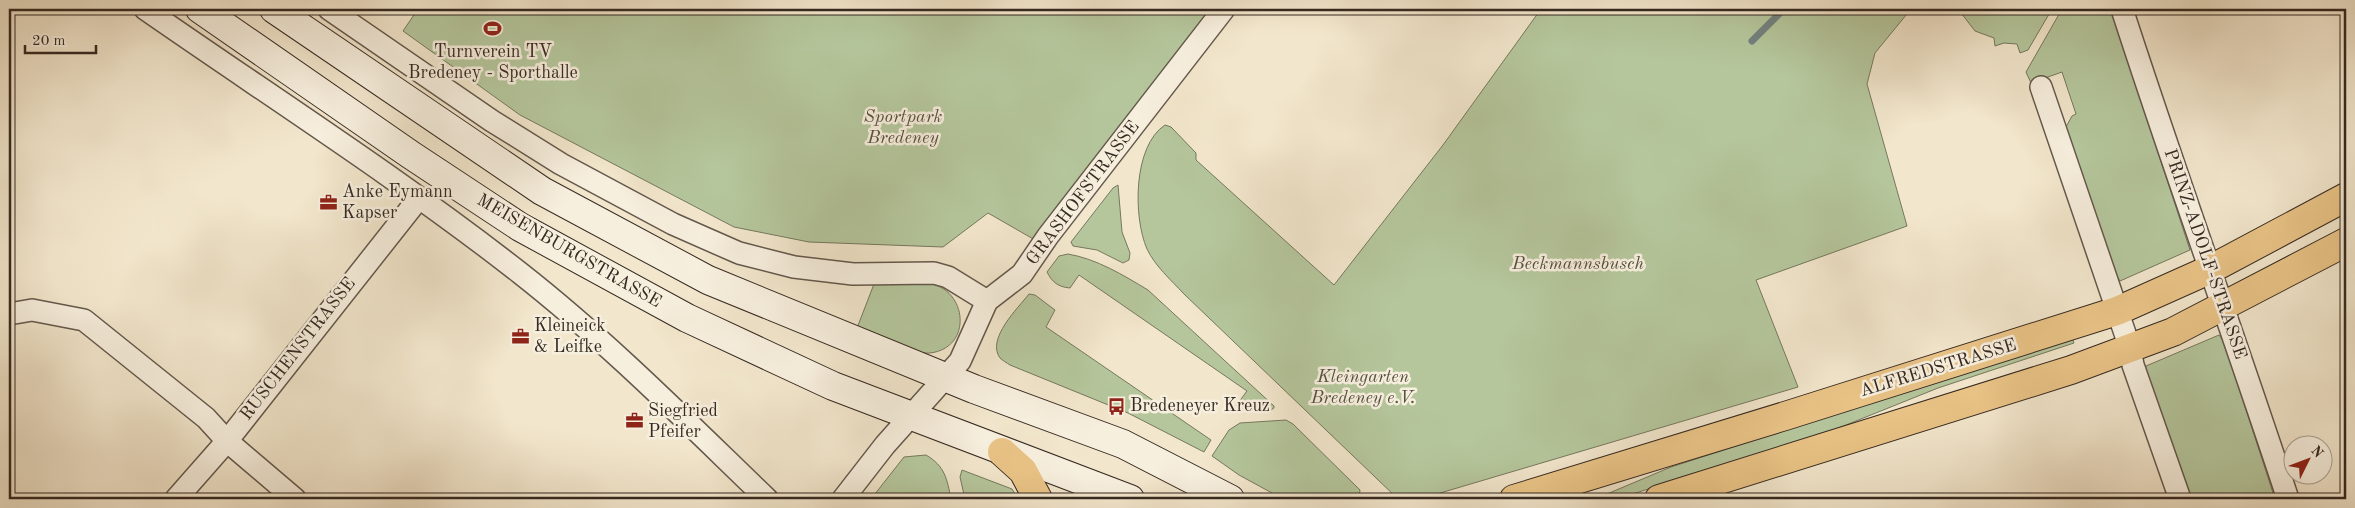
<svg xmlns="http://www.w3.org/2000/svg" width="2355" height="508" viewBox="0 0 2355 508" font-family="'Old Standard TT',serif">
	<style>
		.green { fill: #b5c69c; stroke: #75785e }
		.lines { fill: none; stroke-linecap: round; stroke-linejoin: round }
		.stream { stroke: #738280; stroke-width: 7 }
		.street-casing { stroke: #64584c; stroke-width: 24 }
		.secondary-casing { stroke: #352921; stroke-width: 30 }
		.primary-casing { stroke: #352921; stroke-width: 30 }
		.street { stroke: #f7efde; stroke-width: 21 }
		.secondary { stroke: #f7efde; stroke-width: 28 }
		.primary { stroke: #e9c386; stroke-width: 28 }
		.labels { text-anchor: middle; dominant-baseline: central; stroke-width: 5; stroke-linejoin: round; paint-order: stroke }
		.poi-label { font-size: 18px; fill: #352921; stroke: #f7efde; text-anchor: start }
		.park-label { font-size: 18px; font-style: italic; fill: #555040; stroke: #f7efde }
		.street-label { font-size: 18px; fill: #352921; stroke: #f7efde }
	</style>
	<rect width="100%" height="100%" fill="#f2e6cc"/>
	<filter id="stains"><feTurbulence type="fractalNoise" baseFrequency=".004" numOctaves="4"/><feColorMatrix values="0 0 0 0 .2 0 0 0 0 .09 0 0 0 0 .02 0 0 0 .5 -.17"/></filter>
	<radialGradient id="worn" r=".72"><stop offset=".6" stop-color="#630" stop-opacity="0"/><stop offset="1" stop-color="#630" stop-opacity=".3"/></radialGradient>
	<g class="green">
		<polygon points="418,9 1217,9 1042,244 988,213 943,247 809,242 734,227 520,115 403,31"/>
		<path d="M1541,9h370l-36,44 -8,31 40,142 -151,54 42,107 -378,112h-22l-214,-205c-13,-14 -29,-28 -37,-45 -14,-32 -14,-103 18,-124l6,2 25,26v7l138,125 109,-140z"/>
		<polygon points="1958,9 2052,9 2028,50 2020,53 2017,44 2004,43 1995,46 1994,38 1975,31"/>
		<polygon points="2062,9 2111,9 2190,250 2120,281 2115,273 2066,127 2072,116 2076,114 2062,72 2031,83 2026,72"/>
		<polygon points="1118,185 1122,232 1130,253 1129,260 1123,263 1097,250 1073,246 1071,242 1113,188"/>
		<path d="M1068,254c29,5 55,21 80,36l126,116v2l-3,2 -32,-1 -3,-3 11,-15 -168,-116 -9,13c-12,-1 -18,-6 -23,-16l12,-16z"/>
		<path d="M928,283c40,6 45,65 2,70 -16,2 -57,-19 -73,-25l17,-44z"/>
		<path d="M1029,294l6,1 20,15 -9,17 165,113 -7,12 -76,-39 -118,-48c-3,-2 -8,-5 -10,-7 -14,-19 18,-50 29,-64z"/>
		<polygon points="2219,335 2224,342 2275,499 2187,499 2145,372 2146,366"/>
		<polygon points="2072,338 2074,343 1938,388 1836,429 1617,499 1595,499 1671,467"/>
		<polygon points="1286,420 1293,424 1360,490 1359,499 1283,499 1239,475 1212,456 1229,430 1240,423"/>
		<path d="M926,455c19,11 21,24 25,44h-80l33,-42z"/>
		<polygon points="962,470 1012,489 1018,499 965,499 960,477"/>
	</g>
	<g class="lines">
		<polyline class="stream" points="1752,41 1784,9"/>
		<defs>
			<g id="street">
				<path d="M145,9c125,87 255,170 375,264 88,69 167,149 247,226"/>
				<polyline points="329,9 492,121 561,164 673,224 739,253 794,267 853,274 934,273 948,277 987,301"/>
				<path d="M2122,9c53,164 112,326 166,490"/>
				<polyline points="2041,87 2130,348 2133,365 2180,499"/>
				<polyline points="9,314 32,310 84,320 206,418 227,441 295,499"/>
				<polyline points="176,499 227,441 419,198"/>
				<polyline points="843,499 885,445 960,361 987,301 1022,274 1048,236 1224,9"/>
			</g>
			<g id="secondary">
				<polyline points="200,9 411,155 520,227 687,318 833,386 1130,499"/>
				<polyline points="274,9 542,191 708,280 974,389 1123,444 1230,499"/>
			</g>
			<g id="primary">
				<polyline points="1002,452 1023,471 1038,499"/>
				<polyline points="1514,499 1785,416 2117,311 2211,269 2346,197"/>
				<polyline points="1659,499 2071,370 2173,332 2346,242"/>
			</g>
		</defs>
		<use href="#street" class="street-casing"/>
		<use href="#secondary" class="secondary-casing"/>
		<use href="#primary" class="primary-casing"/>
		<use href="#street" class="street"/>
		<use href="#secondary" class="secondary"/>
		<use href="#primary" class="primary"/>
	</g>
	<defs>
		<symbol id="stadium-bare" viewBox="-9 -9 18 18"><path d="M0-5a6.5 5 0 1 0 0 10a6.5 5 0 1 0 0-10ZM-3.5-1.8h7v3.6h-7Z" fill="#8f2418" stroke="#f7efde" stroke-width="2.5" paint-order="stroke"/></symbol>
		<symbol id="office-bare" viewBox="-9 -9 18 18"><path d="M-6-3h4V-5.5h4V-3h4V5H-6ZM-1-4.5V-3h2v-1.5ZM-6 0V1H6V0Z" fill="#8f2418" stroke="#f7efde" stroke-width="2.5" paint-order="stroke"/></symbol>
		<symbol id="bus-bare" viewBox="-9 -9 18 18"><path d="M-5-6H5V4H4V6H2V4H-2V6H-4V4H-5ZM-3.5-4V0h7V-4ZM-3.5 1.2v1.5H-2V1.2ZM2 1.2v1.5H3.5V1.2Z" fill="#8f2418" stroke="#f7efde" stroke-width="2.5" paint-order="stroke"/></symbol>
	</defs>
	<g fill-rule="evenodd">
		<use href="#stadium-bare" x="480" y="16" width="25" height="25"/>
		<use href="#office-bare" x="316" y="190" width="25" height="25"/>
		<use href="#office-bare" x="508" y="324" width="25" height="25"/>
		<use href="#bus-bare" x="1104" y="394" width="25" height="25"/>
		<use href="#office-bare" x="622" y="408" width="25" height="25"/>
	</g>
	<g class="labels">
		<g class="poi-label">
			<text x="493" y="52" text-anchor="middle">Turnverein TV<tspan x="493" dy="21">Bredeney - Sporthalle</tspan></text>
			<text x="342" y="192">Anke Eymann<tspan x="342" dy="21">Kapser</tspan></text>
			<text x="534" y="326">Kleineick<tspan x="534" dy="21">&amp; Leifke</tspan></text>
			<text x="1130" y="406">Bredeneyer Kreuz</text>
			<text x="648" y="411">Siegfried<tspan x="648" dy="21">Pfeifer</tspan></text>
		</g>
		<g class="park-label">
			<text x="903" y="117">Sportpark<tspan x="903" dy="21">Bredeney</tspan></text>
			<text x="1578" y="264">Beckmannsbusch</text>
			<text x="1363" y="377">Kleingarten<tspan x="1363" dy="21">Bredeney e.V.</tspan></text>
		</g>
		<g class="street-label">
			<text transform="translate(1083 193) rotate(-53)">GRASHOFSTRASSE</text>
			<text transform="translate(569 251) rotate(30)">MEISENBURGSTRASSE</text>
			<text transform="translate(2205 254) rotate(71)">PRINZ-ADOLF-STRASSE</text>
			<text transform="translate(298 349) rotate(-52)">RUSCHENSTRASSE</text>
			<text transform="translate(1938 368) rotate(-17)">ALFREDSTRASSE</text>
		</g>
	</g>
	<rect width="2355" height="508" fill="none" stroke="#f2e6cc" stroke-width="30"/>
	<rect x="10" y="10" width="2335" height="488" fill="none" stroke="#352921" stroke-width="2.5"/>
	<rect x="15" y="15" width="2325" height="478" fill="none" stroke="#352921"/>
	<g transform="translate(2308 460) rotate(48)"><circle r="24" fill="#f7efde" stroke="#a9a092"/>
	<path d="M0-4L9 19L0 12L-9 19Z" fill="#8f2418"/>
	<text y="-8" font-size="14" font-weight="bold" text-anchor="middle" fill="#352921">N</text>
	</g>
	<path d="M25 45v8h71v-8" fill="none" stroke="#352921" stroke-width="2.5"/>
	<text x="32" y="45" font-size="15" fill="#352921" stroke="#f7efde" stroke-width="4" paint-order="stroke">20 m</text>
	<rect width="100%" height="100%" filter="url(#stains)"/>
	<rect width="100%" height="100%" fill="url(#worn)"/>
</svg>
